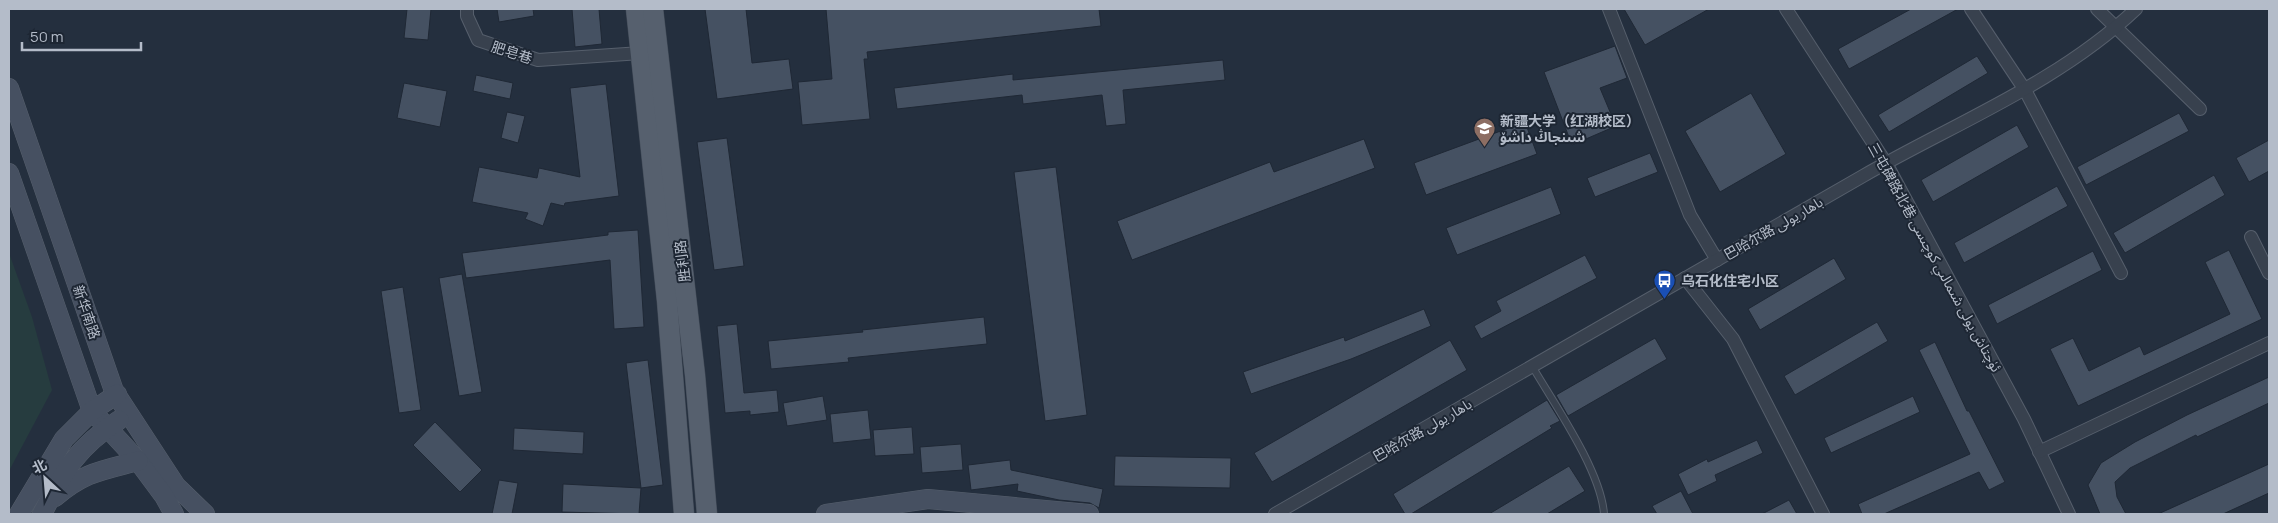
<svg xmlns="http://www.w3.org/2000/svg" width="2278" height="523" viewBox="0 0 2278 523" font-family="Manrope,'Noto Sans Arabic','Noto Sans SC',sans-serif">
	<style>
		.green { fill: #263c3f }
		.building { fill: #455162; stroke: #1f2835 }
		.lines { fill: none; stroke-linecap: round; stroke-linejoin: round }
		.service-casing { stroke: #565f6c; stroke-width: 8 }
		.minor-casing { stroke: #565f6c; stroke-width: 14 }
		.secondary-casing { stroke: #565f6c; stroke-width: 20 }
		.primary-casing { stroke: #414a57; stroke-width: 21 }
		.service { stroke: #38414e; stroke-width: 6 }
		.minor { stroke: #38414e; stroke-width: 12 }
		.secondary { stroke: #465061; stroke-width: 19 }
		.primary { stroke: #56606e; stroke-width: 20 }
		.labels { text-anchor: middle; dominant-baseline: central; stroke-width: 4; stroke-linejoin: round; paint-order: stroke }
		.street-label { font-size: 14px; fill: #b4bcc9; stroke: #1d2633 }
		.poi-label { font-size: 14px; font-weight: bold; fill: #b4bcc9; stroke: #1d2633; text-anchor: start }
	</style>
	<rect width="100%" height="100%" fill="#242f3e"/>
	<polygon class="green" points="9,253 32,317 52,390 9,471"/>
	<g class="building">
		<polygon points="407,9 431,9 428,40 404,38"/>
		<polygon points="497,9 533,9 534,16 499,22"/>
		<polygon points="572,9 599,9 602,44 575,47"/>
		<polygon points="705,9 746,9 752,63 789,59 793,89 717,99"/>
		<polygon points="826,9 1099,9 1101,26 867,52 868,59 864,59 870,119 802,125 798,82 832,79"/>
		<polygon points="1624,9 1709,9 1645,45"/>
		<polygon points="1911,9 1958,9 1849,69 1838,49"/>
		<polygon points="1615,46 1627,78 1600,88 1616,126 1572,145 1544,72"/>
		<polygon points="1977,56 1988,73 1889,132 1878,115"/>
		<polygon points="1223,60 1225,80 1123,90 1126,124 1106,126 1102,95 1023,104 1022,95 897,109 894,88 1013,74 1013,80"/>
		<polygon points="476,75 513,83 510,99 473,91"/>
		<polygon points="404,83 447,91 440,127 397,118"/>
		<polygon points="606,84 619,196 565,203 564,206 551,203 543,226 525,219 528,213 472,202 479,167 537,178 539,168 580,177 570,88"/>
		<polygon points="1751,93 1786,154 1720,192 1685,131"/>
		<polygon points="507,112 525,116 518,143 501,138"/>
		<polygon points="2179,113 2189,131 2086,185 2077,167"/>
		<polygon points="1525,122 1537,154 1426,195 1414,163"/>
		<polygon points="2017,125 2029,147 1933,202 1921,180"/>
		<polygon points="727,138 744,266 714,270 697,142"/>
		<polygon points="1364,139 1375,168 1132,260 1117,221 1270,162 1274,172"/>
		<polygon points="2269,140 2269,171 2249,182 2236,158"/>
		<polygon points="1650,153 1658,172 1595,197 1587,178"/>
		<polygon points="1056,167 1087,415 1045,421 1014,172"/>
		<polygon points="2214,175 2225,195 2125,253 2113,233"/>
		<polygon points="2057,186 2068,206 1964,263 1954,243"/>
		<polygon points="1551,187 1561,214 1457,255 1446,228"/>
		<polygon points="638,230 644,327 614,329 610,260 466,278 462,253 608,235 608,232"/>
		<polygon points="2229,250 2262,319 2078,406 2050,349 2073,338 2089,371 2140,346 2144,355 2230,314 2205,262"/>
		<polygon points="2093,251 2102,270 1997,324 1988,305"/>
		<polygon points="1585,255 1597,278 1481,339 1474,326 1501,311 1496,301"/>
		<polygon points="1834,258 1846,279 1760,330 1748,309"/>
		<polygon points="462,274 482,392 459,396 439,278"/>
		<polygon points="403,287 421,410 399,413 381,291"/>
		<polygon points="1424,309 1431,326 1351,359 1251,394 1243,372 1344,337 1345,341"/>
		<polygon points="984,317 987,344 848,358 849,362 771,369 768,341 863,332 862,330"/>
		<polygon points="1877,322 1888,341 1795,395 1784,376"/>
		<polygon points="737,324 744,393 777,390 779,412 750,415 750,411 725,413 717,326"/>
		<polygon points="1655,338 1667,359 1568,416 1556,395"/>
		<polygon points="1450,340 1467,370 1272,482 1254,453"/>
		<polygon points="1935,342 1967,411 1969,411 2005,482 1989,490 1979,472 1884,514 1862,514 1858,504 1970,454 1919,350"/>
		<polygon points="648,360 663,485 641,488 626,363"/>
		<polygon points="2269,377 2269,403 2197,437 2196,435 2130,468 2115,482 2117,497 2126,514 2100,514 2088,485 2101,463 2135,442 2187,415"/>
		<polygon points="823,396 827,420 787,426 783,403"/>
		<polygon points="1913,396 1920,412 1831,453 1824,438"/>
		<polygon points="1547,400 1560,421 1550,426 1552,428 1411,514 1405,514 1393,494"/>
		<polygon points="868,410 871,439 833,443 830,414"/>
		<polygon points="435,422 482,470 460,492 413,445"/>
		<polygon points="912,427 914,454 875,456 873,430"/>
		<polygon points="514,428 584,432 583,454 513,450"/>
		<polygon points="1757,440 1763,453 1715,475 1717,481 1688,495 1678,474 1707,459 1708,462"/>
		<polygon points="961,444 963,470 922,473 920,447"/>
		<polygon points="1115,456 1231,458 1230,488 1114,486"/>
		<polygon points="1010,460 1011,470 1103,489 1099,508 1090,503 1059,500 1017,491 1018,484 971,490 968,465"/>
		<polygon points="2269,464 2269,493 2223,514 2158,514"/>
		<polygon points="1569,466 1585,491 1547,514 1489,514"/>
		<polygon points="499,480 518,483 512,514 492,514"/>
		<polygon points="563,484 641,488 639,514 562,512"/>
		<polygon points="1681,491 1693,514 1657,514 1652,506"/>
		<polygon points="1789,500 1797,514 1762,514"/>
	</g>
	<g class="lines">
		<defs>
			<path id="service" d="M1532,366c23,39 69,105 72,148"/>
			<g id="minor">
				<polyline points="467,9 467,16 478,40 538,60 641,53"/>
				<polyline points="1609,9 1690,215 1717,260"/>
				<polyline points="1786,9 1886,163 2024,419 2069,514"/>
				<polyline points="1971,9 2025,90 2121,273"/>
				<polyline points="2097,9 2200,109"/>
				<polyline points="2251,237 2269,273"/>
				<polyline points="1685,278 1733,339 1823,514"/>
				<polyline points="2039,452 2269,343"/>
				<path d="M1275,514c196,-112 392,-225 588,-338 92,-53 195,-93 273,-167"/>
			</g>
			<g id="secondary">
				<polyline points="9,88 114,391 176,486 205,514"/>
				<polyline points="9,173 92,411 138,461 164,496 174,514"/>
				<path d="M55,497c30,-25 45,-26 83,-36"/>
				<polyline points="19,514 64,439 92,411 117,394"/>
				<path d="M42,514c23,-44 33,-65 77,-94"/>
				<polyline points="826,514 928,499 1089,514"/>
			</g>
			<g id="primary">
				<polyline points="636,9 667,301 684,514"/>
				<polyline points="653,9 695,375 707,514"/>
			</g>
		</defs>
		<use href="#service" class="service-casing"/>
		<use href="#minor" class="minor-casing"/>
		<use href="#secondary" class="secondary-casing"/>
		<use href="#primary" class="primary-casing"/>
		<use href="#service" class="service"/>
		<use href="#minor" class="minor"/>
		<use href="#secondary" class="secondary"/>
		<use href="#primary" class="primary"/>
	</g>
	<defs>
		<symbol id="university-pin" viewBox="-11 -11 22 30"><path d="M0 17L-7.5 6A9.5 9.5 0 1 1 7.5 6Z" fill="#8d6e63" stroke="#1d2633"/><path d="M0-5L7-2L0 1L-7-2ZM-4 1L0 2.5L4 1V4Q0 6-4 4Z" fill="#fff"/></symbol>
		<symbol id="bus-pin" viewBox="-11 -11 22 30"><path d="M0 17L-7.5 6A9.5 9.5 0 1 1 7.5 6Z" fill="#1a4fb4" stroke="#1d2633"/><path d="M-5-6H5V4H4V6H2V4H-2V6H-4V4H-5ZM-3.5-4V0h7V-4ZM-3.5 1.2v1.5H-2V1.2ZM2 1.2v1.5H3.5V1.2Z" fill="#fff"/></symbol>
	</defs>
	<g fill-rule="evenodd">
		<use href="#university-pin" x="1472" y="116" width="25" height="34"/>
		<use href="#bus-pin" x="1652" y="268" width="25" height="34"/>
	</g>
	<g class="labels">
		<g class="street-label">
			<text transform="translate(512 52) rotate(18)">肥皂巷</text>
			<text transform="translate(1773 228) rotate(-30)">巴哈尔路 باھار يولى</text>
			<text transform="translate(1935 257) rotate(61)">三屯碑路北巷 ئۈچتاش يولى شىمالىي كوچىسى</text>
			<text transform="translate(682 261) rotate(-97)">胜利路</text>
			<text transform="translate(87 312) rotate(71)">新华南路</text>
			<text transform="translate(1422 430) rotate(-30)">巴哈尔路 باھار يولى</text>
		</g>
		<g class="poi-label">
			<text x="1500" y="120">新疆大学（红湖校区）<tspan x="1500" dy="16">شىنجاڭ داشۆ</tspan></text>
			<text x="1681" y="280">乌石化住宅小区</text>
		</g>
	</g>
	<rect width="2278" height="523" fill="none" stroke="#b4bcc9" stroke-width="20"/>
	<g transform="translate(45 478) rotate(334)" stroke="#1d2633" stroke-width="4" paint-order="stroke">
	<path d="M0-4L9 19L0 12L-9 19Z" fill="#b4bcc9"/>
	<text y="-8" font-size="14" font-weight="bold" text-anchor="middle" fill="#b4bcc9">北</text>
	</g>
	<path d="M22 42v8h119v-8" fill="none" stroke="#b4bcc9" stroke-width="2.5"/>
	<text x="30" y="42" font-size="15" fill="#b4bcc9" stroke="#1d2633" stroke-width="4" paint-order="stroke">50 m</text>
</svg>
